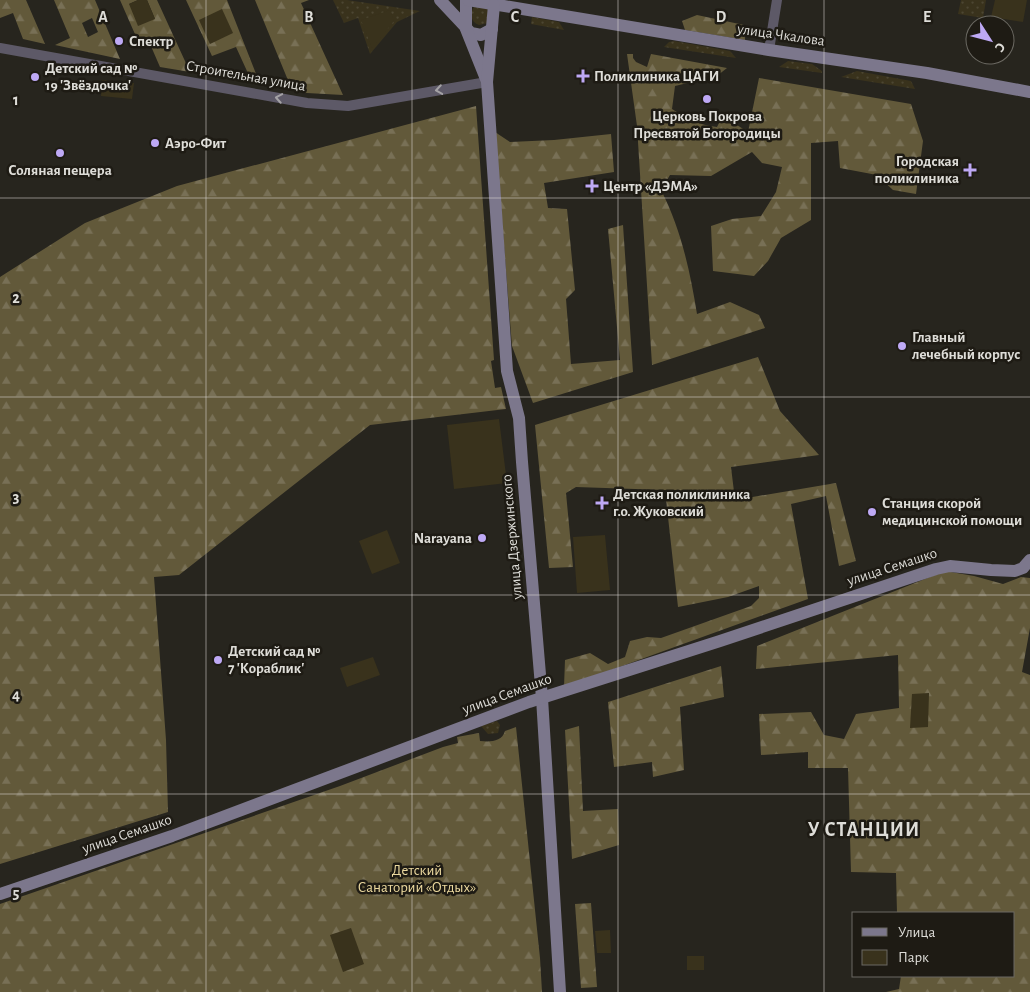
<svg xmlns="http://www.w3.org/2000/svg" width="1030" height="992" viewBox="0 0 1030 992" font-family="'Alegreya Sans',sans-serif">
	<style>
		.grass { fill: url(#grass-dots) }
		.forest { fill: url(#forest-firs); fill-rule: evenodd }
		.green { fill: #39321c }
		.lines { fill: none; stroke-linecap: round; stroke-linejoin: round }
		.street { stroke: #5d5967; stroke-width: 10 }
		.secondary { stroke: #7c778c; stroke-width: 12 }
		.oneway { stroke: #a4a2a5 }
		.grid { fill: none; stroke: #deddd8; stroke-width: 1; stroke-opacity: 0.55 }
		.poi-dot { fill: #bea9f5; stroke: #1e1b14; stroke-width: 2 }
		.labels { text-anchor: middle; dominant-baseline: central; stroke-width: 5; stroke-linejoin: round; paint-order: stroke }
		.street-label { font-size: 15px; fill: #deddd8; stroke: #1e1b14 }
		.poi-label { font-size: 15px; font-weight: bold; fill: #deddd8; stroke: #1e1b14; text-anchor: start }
		.park-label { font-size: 15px; fill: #ebd89e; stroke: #1e1b14 }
		.district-label { font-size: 20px; font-weight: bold; letter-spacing: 1px; fill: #deddd8; stroke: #1e1b14 }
		.grid-label { font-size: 16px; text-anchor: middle; font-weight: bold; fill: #deddd8; stroke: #1e1b14; stroke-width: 5; stroke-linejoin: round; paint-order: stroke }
	</style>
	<defs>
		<pattern id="grass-dots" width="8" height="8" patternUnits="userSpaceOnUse" patternTransform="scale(1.25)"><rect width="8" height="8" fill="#39321c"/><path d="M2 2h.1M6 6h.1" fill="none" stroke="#4c4632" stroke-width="1.8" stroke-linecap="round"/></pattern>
		<pattern id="forest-firs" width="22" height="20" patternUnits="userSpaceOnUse" patternTransform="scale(1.25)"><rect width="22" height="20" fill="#62593a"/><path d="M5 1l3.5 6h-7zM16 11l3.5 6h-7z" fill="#787056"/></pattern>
	</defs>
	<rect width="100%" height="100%" fill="#27251e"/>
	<g class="grass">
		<polygon points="333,0 347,0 420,11 397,22 370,54 358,18 344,23"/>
		<polygon points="961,0 986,0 983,18 958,14"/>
		<path d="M474,7l14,1v15l-9,2c-8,-3 -10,-11 -5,-18z"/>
		<polygon points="532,17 559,22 564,30 531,24"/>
		<polygon points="674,41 730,51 736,58 664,47 669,42"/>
		<polygon points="788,61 812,64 822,71 822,73 779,67"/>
		<polygon points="857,71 911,81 915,89 841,77"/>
		<polygon points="497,721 500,725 498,733 488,734 481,726"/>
	</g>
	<g class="forest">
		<polygon points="0,0 26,0 45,44 23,39 13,13 0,18"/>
		<path d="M54,0h41l25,59 -65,-14 15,-7zM92,18l6,14 -10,5 -6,-14z"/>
		<polygon points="120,0 138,0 129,4 155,19 147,0 157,0 190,72 160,67 147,37 138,41"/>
		<polygon points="186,0 227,0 260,84 252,82 236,47 212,56"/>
		<polygon points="255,0 309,0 301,3 343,95 307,93 292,90"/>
		<polygon points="697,15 744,25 745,40 685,30 682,21"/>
		<path d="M627,54h6v4l3,4 11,5 4,-13 76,14 -14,11 -8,-5 -5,6 -25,6 -3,23c15,10 27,16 45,18l3,-6 9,-1 19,12 11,-54 152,26 12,37 -7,53 -23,-4 -16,-15 -37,-7 -2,-27 -27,2v77l-30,18 -13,23 -14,15 -41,-5 -2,-45 21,-7 29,-3 15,-24 6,-25 -20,-4 -10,-11 -41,24 -41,-1 -9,15c20,39 29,81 36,124l33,-12 29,13 6,13 -113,37 -15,-239z"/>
		<polygon points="476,106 494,360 491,361 495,388 501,387 506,409 370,425 179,575 154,577 166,740 168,812 0,864 0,277 85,223 177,186"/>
		<polygon points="495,132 510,142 554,140 611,134 614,172 544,183 548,208 567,209 575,290 566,299 571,364 620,360 608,229 623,225 633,372 533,403 512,346"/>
		<polygon points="758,357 780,411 819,455 731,467 735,500 836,483 856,561 839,566 826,496 791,504 808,599 564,687 565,660 590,653 608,664 625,657 630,641 647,637 661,638 751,606 759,598 759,586 728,597 678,607 665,490 576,487 566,493 573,567 549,568 535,425"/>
		<polygon points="945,571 974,576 1003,584 1021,577 1030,578 1030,628 1022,672 1030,675 1030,992 886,992 899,989 901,976 1014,976 1014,913 897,913 896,873 851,872 848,768 808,768 808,752 761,755 759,714 811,712 824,735 844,739 856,714 899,708 898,655 756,669 757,646"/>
		<polygon points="721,666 724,697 680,707 684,770 653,777 652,762 614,767 608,702"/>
		<polygon points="579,726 583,811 618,809 619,845 572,859 565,730"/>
		<path d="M516,727l24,231 2,34h-542v-88l340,-118 103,-39 15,-4 -1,-6 22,-4 1,8c10,1 22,1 25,-10z"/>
		<polygon points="591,903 597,987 581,988 575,904"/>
	</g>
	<g class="green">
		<polygon points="138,0 147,0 155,19 138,26 129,4"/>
		<polygon points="995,0 1027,0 1023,22 991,17"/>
		<polygon points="222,9 233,33 210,44 199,20"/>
		<polygon points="390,10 394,21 372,48 361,20"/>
		<polygon points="102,80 134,83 132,99 101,96"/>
		<polygon points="499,419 507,483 454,489 447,425"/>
		<polygon points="387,530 400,563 372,574 359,541"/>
		<polygon points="605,535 610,590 577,593 573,537"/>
		<polygon points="373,657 380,675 347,687 340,668"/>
		<polygon points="929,693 928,727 910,728 912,694"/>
		<polygon points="351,928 364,964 343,972 330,935"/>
		<polygon points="610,930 611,953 597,953 595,931"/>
		<rect x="687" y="956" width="17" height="14"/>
	</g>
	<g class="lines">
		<g class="street">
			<polyline points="0,48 307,103 348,106 487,82"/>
			<polyline points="769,50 777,0"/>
		</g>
		<g class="secondary">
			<polyline points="440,0 471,33 481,35 492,29"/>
			<polyline points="466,0 466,29 486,79"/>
			<polyline points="468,0 769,50 927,73 1030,92"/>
			<polyline points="494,5 487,82 507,371 519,418 522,462 542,698 560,992"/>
			<polyline points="0,894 172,836 529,702 720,641 936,569 950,566 991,570 1015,571 1023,568 1030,560"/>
		</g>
	</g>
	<defs><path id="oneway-chevron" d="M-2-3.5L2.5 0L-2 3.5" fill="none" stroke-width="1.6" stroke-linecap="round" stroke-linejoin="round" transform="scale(1.25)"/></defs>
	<g class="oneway">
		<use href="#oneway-chevron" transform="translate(439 90) rotate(171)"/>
		<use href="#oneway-chevron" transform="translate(279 98) rotate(-170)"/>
	</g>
	<path class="grid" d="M206,0v992M412,0v992M618,0v992M824,0v992M0,198h1030M0,397h1030M0,595h1030M0,794h1030"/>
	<g class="poi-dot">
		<circle cx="119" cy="41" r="5"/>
		<path d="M580.5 68.5h5v5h5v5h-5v5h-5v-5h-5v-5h5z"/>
		<circle cx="35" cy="77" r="5"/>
		<circle cx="707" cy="99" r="5"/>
		<circle cx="155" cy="143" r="5"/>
		<circle cx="60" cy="153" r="5"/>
		<path d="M967.5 162.5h5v5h5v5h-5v5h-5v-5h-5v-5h5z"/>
		<path d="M589.5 178.5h5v5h5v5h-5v5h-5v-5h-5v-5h5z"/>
		<circle cx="902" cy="346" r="5"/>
		<path d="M599.5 495.5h5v5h5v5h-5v5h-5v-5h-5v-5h5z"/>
		<circle cx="872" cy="512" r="5"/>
		<circle cx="482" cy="538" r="5"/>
		<circle cx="218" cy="660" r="5"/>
	</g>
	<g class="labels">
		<g class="street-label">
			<text transform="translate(781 35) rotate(8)">улица Чкалова</text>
			<text transform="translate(246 76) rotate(10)">Строительная улица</text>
			<text transform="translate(512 537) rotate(-95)">улица Дзержинского</text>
			<text transform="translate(892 567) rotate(-18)">улица Семашко</text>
			<text transform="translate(507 694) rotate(-20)">улица Семашко</text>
			<text transform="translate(127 834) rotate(-19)">улица Семашко</text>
		</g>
		<g class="poi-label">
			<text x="129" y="41">Спектр</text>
			<text x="45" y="68">Детский сад №<tspan x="45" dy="17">19 'Звёздочка'</tspan></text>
			<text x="594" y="76">Поликлиника ЦАГИ</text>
			<text x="707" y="116" text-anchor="middle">Церковь Покрова<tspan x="707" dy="17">Пресвятой Богородицы</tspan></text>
			<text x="165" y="143">Аэро-Фит</text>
			<text x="959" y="161" text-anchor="end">Городская<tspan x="959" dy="17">поликлиника</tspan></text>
			<text x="60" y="170" text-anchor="middle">Соляная пещера</text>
			<text x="603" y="186">Центр «ДЭМА»</text>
			<text x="912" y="337">Главный<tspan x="912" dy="17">лечебный корпус</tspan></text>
			<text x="613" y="494">Детская поликлиника<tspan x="613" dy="17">г.о. Жуковский</tspan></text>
			<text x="882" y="503">Станция скорой<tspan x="882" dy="17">медицинской помощи</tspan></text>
			<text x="472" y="538" text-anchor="end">Narayana</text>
			<text x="228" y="651">Детский сад №<tspan x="228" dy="17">7 'Кораблик'</tspan></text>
		</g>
		<g class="park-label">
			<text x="417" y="870">Детский<tspan x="417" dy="17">Санаторий «Отдых»</tspan></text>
		</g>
		<g class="district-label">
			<text x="864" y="830">У СТАНЦИИ</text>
		</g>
	</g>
	<g class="grid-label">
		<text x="103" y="22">A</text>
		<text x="309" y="22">B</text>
		<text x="515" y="22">C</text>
		<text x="721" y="22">D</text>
		<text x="927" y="22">E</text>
		<text x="16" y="105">1</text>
		<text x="16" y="303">2</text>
		<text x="16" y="502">3</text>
		<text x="16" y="700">4</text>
		<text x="16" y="898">5</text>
	</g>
	<rect x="852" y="912" width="162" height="65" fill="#1e1b14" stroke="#6b6962"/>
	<rect x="862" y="928" width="25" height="8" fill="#7c778c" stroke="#6b6962"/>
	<text x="898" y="937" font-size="15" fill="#deddd8">Улица</text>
	<rect x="862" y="950" width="25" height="15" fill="#39321c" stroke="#6b6962"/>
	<text x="898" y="962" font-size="15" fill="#deddd8">Парк</text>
	<g transform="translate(990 40) rotate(126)"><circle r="24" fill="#1e1b14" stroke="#6b6962"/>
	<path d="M0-4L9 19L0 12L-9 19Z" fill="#bea9f5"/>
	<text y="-8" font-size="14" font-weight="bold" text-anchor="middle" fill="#deddd8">С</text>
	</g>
</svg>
